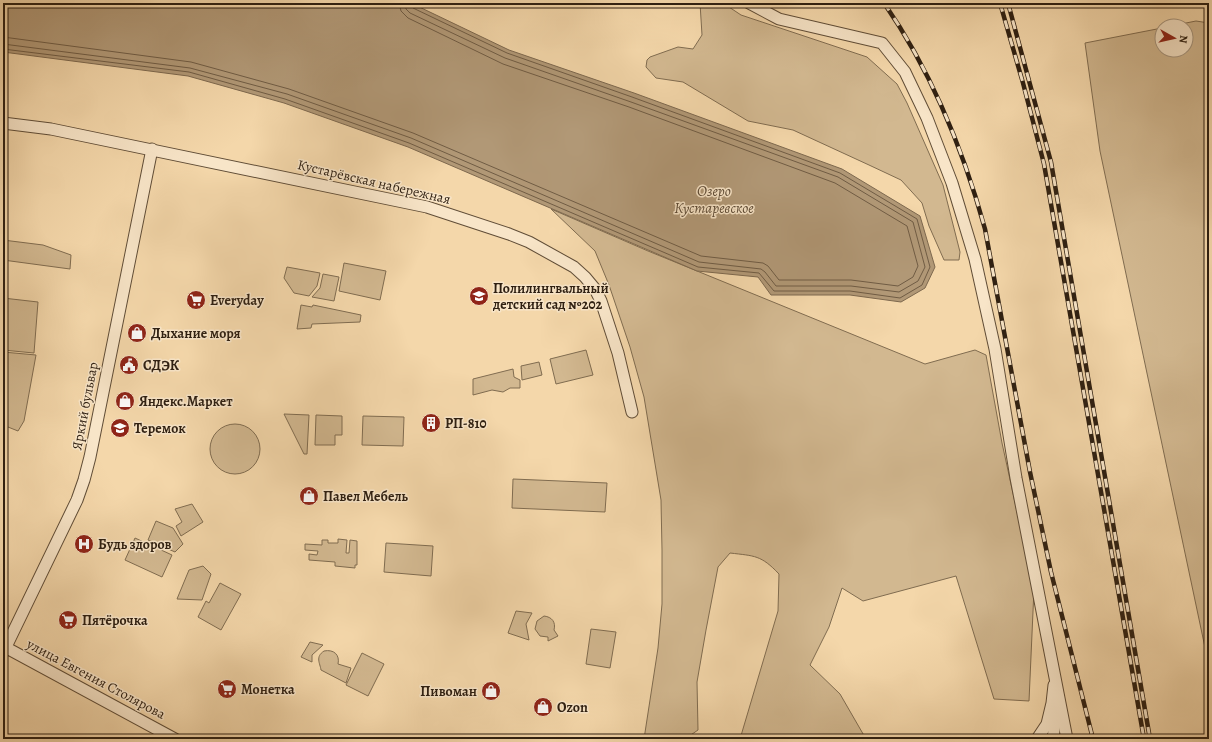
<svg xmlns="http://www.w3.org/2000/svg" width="1212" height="742" viewBox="0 0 1212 742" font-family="Alegreya,serif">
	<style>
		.green { fill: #d2b890; stroke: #806c50 }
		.water { fill: #b19876; stroke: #7d684e }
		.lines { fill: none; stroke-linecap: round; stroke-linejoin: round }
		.shore { stroke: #705c44; stroke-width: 1 }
		.minor-casing { stroke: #604d37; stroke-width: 13 }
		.minor { stroke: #f8e5c8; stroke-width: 11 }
		.rail-casing { stroke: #2e1f11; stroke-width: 4.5 }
		.rail { stroke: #f8e5c8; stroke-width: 3; stroke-dasharray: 9; stroke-linecap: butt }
		.labels { text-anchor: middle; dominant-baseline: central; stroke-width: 3; stroke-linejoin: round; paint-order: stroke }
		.street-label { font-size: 14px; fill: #2e1f11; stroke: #f8e5c8 }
		.poi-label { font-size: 14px; font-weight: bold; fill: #2e1f11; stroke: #f8e5c8; text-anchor: start }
		.water-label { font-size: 15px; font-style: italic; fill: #5c4934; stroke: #f8e5c8 }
	</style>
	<rect width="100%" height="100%" fill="#f4d7aa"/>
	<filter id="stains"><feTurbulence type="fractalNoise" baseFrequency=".005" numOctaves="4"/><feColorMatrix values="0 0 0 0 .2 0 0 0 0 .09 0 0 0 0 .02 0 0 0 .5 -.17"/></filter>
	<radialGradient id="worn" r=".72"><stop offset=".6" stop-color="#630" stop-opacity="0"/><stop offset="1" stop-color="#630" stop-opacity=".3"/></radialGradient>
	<g class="green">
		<polygon points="700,3 723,3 741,15 867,57 897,84 907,103 943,185 960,252 959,260 944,260 929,226 922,203 901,180 869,165 793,130 748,121 683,82 656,78 646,67 647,60 650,57 678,47 693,49 702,35"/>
		<polygon points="1196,21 1209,23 1209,680 1207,657 1100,151 1085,43 1162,28 1162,50 1186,50 1186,26 1171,26"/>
		<path d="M551,209l97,42 277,113 50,-14 11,5 16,88 32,146 -5,112 -35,-2 -38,-123 -93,25 -21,-13 -13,39 -19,38 30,29 26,45h-126l38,-128 1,-37c-18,-19 -24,-18 -49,-21l-12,14 -12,63 -9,52 1,48 -13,9h-41l14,-91 4,-44v-54l-1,-50 -17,-103 -14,-50 -21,-62 -14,-34z"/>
		<polygon points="3,240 43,245 71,255 70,269 3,260"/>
		<polygon points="344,263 386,271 380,300 339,291"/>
		<polygon points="287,267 320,273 317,286 309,296 294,293 284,278"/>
		<polygon points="323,274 339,277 334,301 312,297 320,288"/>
		<polygon points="3,298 38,302 34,353 3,350"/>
		<polygon points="301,305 312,307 313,305 361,315 360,322 312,324 311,328 297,329"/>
		<polygon points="586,350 593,375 556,384 550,359"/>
		<polygon points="3,352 36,355 24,421 18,431 3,425"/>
		<polygon points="539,362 542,375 522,380 521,366"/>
		<polygon points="513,369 514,377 520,380 520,388 510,388 503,392 492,390 473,395 473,379"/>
		<polygon points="284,414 309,415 307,454 304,454"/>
		<polygon points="316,415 342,416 342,435 335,435 335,445 315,445"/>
		<polygon points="363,416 404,417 403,446 362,445"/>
		<circle cx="235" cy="449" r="25"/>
		<polygon points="513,479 607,483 605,512 512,508"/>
		<polygon points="192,504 203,522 181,536 176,526 182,522 175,509"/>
		<polygon points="156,521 173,528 183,544 175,552 148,540"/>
		<polygon points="135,538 172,555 162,577 125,560"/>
		<polygon points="338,539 347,540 346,553 349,553 350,540 357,541 357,565 355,565 355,568 335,566 335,562 309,560 309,554 317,555 318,551 305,550 305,544 322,545 322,540 328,540 328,543 338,543"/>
		<polygon points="386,543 433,546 431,576 384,572"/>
		<polygon points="203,566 211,574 202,600 177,599 189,570"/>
		<polygon points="220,583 241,594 221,630 198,617 206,601 209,603"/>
		<polygon points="516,611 532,613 526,624 529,640 508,633"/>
		<path d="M544,616c8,1 12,6 10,14l4,6 -10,5v-4l-8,-1 -5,-7 2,-8z"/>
		<polygon points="591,629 616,632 610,668 586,664"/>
		<polygon points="310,642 323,645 312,655 312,662 301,657"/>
		<path d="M324,651c10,-2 16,4 14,13l13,4 -5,15 -25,-13c-1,-7 -6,-13 3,-19z"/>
		<polygon points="362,653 384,664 368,696 346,685"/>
	</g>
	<polygon class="water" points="3,3 411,3 509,50 634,93 842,169 920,216 935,267 925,288 901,302 850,295 771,295 758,277 697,271 408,147 284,103 188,76 3,52"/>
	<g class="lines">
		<g class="shore">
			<polyline points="3,37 191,62 289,89 413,133 701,256 763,263 768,266 779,280 851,280 898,286 913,277 918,266 907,226 835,183 629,107 503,64 408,18 401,11 399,3"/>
			<polyline points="3,44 190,68 287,94 411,138 699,262 761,269 765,272 776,286 851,286 899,292 918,281 925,267 913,222 838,177 631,102 505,58 410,13 406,9 405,3"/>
			<polyline points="3,49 189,72 285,99 409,143 698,267 759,273 774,291 850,291 900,298 922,285 930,267 917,219 840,173 632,97 507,53 413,8 410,3"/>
		</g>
		<defs>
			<g id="minor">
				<polyline points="749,3 779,19 882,43 905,72 927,118 952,183 975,259 995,349 1016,478 1067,739"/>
				<polyline points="3,123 51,129 427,207 509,234 529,242 574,267 585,277 595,289 601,301 618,353 632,412"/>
				<polyline points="3,646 175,739"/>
				<polyline points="3,653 77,500 84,480 90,457 152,149"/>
				<polyline points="1037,739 1047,724 1052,703 1054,685"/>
				<polyline points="1053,739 1057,705"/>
			</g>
		</defs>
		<use href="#minor" class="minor-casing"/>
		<use href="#minor" class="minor"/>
		<defs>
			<g id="rail">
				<path d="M884,3c47,68 79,146 101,226l45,243 21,100 42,167"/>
				<polyline points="1000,3 1023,83 1044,164 1144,739"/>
				<polyline points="1008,3 1051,162 1150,739"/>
			</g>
		</defs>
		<use href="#rail" class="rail-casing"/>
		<use href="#rail" class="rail"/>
	</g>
	<defs>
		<symbol id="school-disc" viewBox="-11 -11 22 22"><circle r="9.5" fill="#8f2418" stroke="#f8e5c8"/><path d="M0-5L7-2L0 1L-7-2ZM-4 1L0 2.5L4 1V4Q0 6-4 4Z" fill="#fff"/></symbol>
		<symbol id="supermarket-disc" viewBox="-11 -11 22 22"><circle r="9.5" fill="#8f2418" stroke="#f8e5c8"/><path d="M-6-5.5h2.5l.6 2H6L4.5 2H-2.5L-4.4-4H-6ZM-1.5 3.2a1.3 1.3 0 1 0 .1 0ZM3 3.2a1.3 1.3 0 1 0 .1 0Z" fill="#fff"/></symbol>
		<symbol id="shop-disc" viewBox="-11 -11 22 22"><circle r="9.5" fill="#8f2418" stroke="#f8e5c8"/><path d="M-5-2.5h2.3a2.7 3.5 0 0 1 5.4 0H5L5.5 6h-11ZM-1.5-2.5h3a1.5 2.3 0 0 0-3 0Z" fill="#fff"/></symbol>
		<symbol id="civic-disc" viewBox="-11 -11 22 22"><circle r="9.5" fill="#8f2418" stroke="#f8e5c8"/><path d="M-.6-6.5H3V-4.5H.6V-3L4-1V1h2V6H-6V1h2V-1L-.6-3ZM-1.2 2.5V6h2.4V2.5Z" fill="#fff"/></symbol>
		<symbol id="building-disc" viewBox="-11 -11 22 22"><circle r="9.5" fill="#8f2418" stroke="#f8e5c8"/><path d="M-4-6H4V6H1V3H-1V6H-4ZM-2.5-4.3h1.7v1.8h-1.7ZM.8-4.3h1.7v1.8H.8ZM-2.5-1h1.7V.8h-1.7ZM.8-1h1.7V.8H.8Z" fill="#fff"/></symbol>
		<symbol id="hospital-disc" viewBox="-11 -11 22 22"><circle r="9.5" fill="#8f2418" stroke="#f8e5c8"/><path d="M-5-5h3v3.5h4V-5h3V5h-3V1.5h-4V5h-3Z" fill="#fff"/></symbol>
	</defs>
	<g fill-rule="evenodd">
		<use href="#school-disc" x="468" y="285" width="22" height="22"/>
		<use href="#supermarket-disc" x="185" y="289" width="22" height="22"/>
		<use href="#shop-disc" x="126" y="322" width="22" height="22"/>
		<use href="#civic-disc" x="118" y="354" width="22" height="22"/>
		<use href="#shop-disc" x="114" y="390" width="22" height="22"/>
		<use href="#building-disc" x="420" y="412" width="22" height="22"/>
		<use href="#school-disc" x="109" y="417" width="22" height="22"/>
		<use href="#shop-disc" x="298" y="485" width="22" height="22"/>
		<use href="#hospital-disc" x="73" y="533" width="22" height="22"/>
		<use href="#supermarket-disc" x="57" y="609" width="22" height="22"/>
		<use href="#supermarket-disc" x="216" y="678" width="22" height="22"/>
		<use href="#shop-disc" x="480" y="680" width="22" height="22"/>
		<use href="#shop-disc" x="532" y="696" width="22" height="22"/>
	</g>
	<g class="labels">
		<g class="street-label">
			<text transform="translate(374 182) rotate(13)">Кустарёвская набережная</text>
			<text transform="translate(85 406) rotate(-79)">Яркий бульвар</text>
			<text transform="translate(96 679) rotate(28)">улица Евгения Столярова</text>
		</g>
		<g class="poi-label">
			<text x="493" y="288">Полилингвальный<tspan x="493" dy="16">детский сад №202</tspan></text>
			<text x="210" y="300">Everyday</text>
			<text x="151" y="333">Дыхание моря</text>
			<text x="143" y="365">СДЭК</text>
			<text x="139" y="401">Яндекс.Маркет</text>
			<text x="445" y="423">РП-810</text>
			<text x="134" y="428">Теремок</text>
			<text x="323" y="496">Павел Мебель</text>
			<text x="98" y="544">Будь здоров</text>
			<text x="82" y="620">Пятёрочка</text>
			<text x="241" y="689">Монетка</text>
			<text x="477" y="691" text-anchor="end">Пивоман</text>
			<text x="557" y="707">Ozon</text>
		</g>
		<g class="water-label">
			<text x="714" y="191">Озеро<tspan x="714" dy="17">Кустаревское</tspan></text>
		</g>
	</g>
	<rect width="1212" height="742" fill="none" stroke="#f4d7aa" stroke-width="16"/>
	<rect x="4" y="4" width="1204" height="734" fill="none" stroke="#2e1f11" stroke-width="2"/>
	<rect x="8" y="8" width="1196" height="726" fill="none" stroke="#2e1f11"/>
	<g transform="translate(1174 38) rotate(98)"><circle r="19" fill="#f8e5c8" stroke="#a7967f"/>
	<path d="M0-3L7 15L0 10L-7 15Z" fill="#8f2418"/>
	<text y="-6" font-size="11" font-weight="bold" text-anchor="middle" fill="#2e1f11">N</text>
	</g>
	<rect width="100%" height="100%" filter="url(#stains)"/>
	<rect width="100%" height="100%" fill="url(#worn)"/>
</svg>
